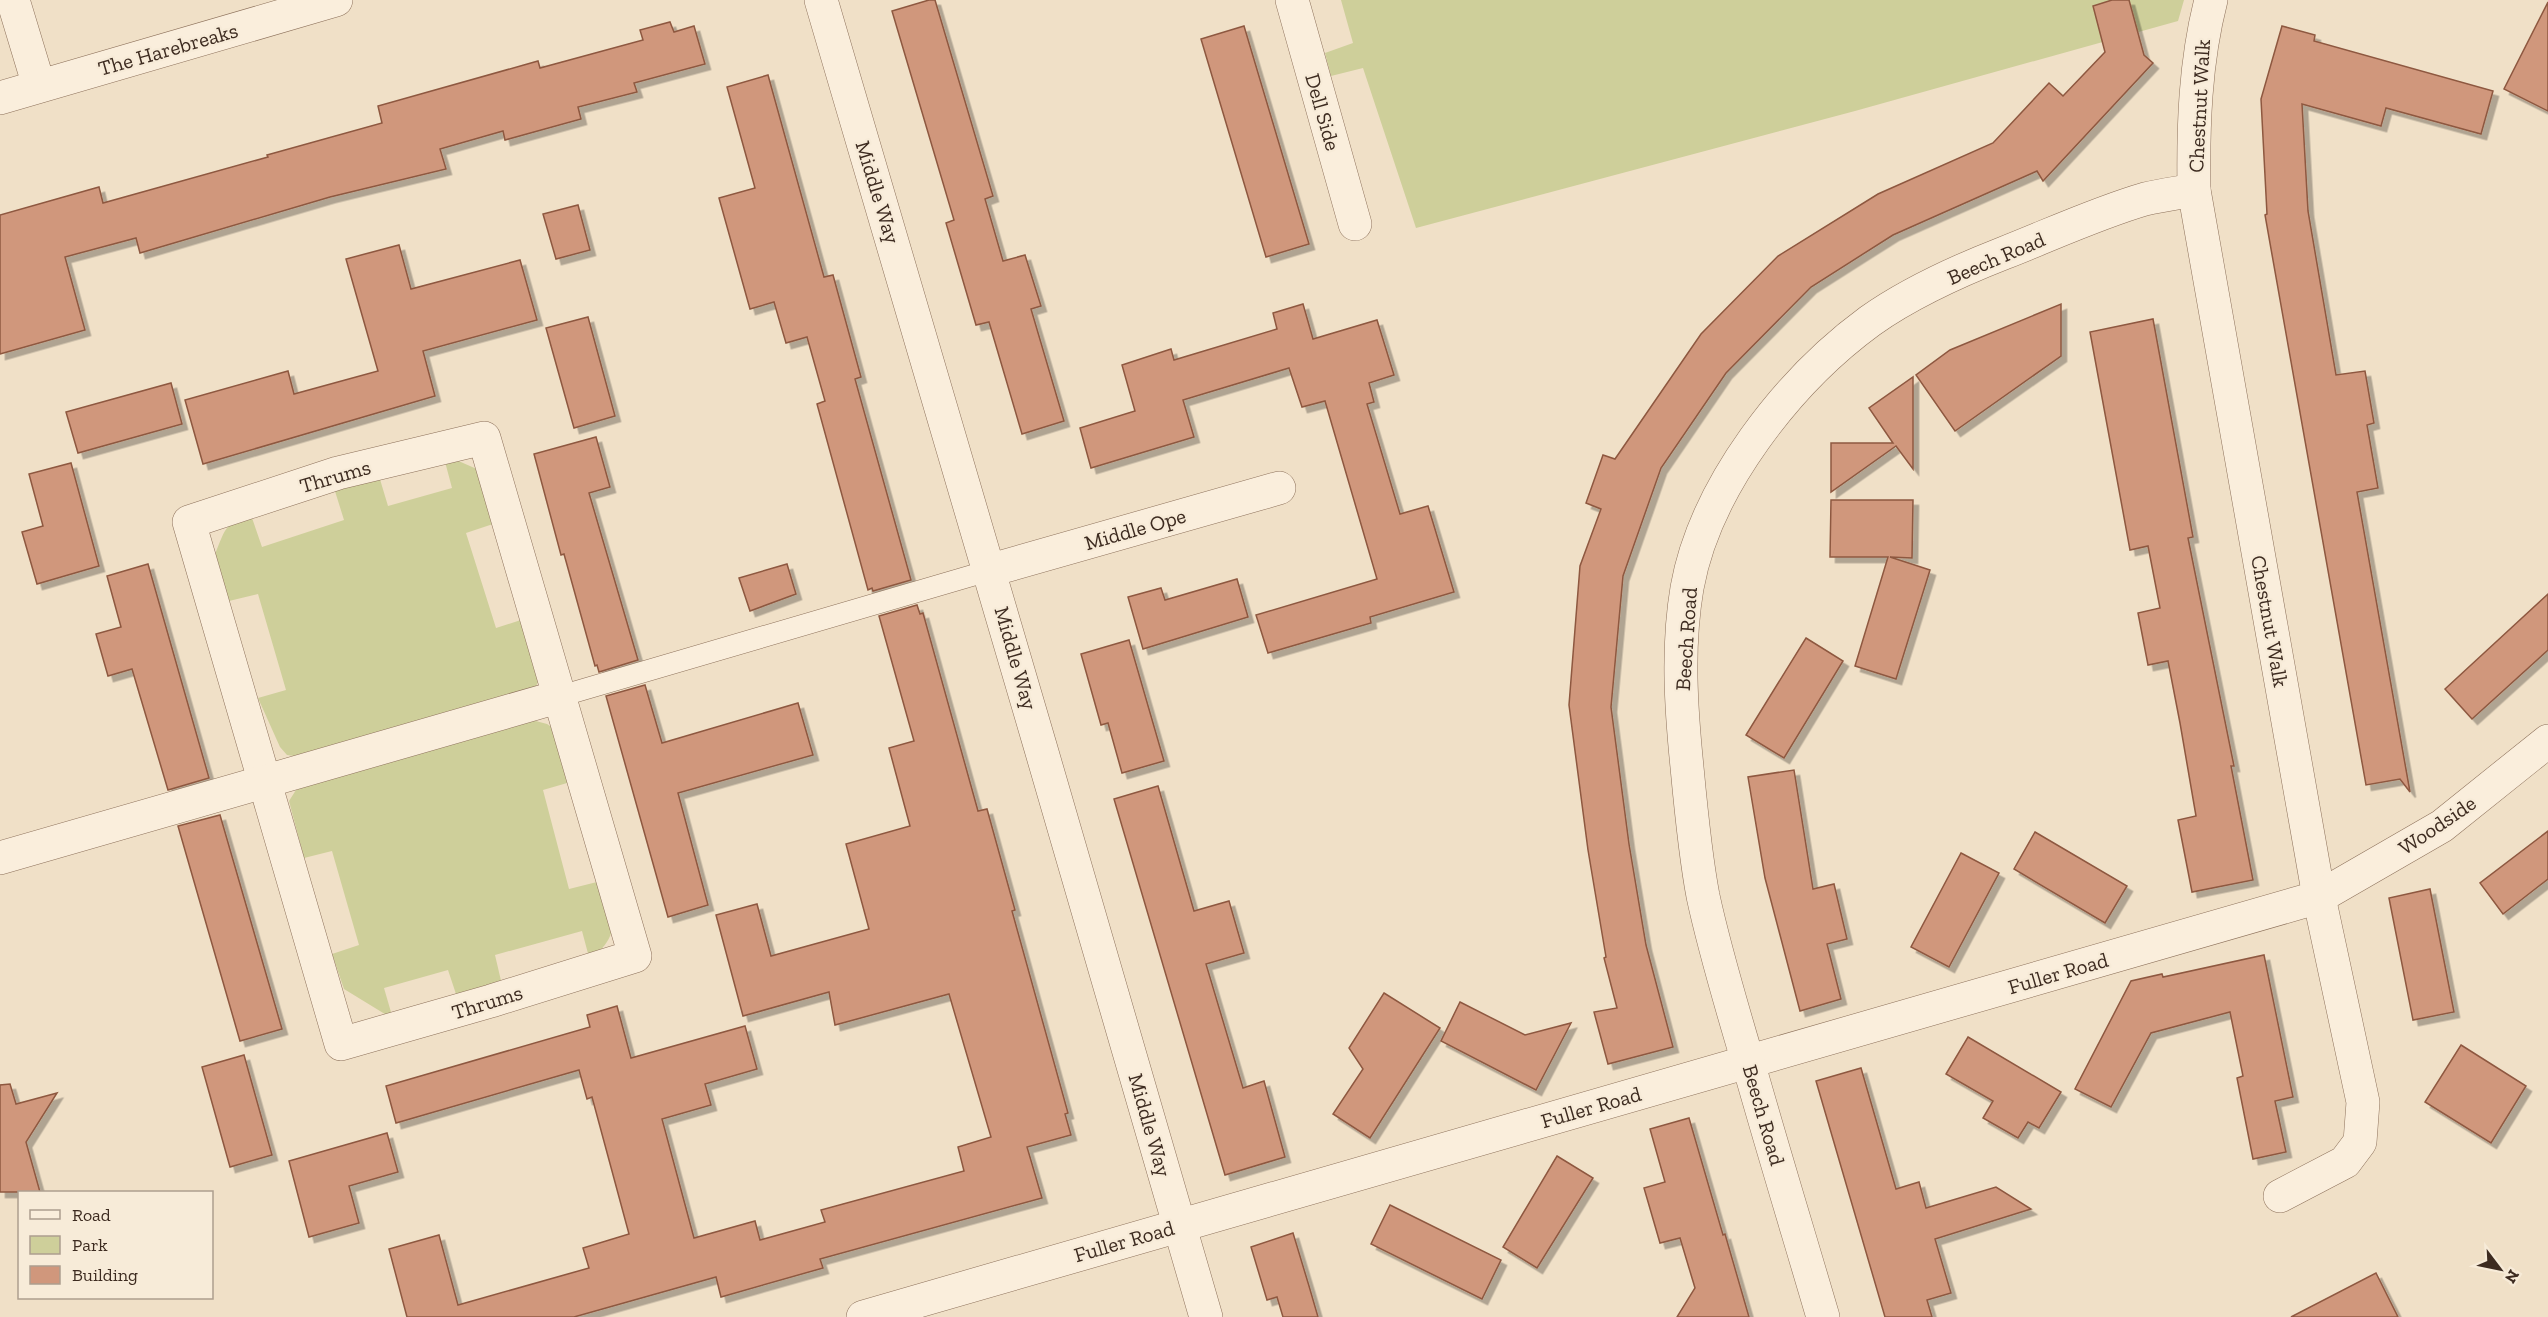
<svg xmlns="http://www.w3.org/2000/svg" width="2548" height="1317" viewBox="0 0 2548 1317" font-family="'Zilla Slab',serif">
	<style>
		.green { fill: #cecf9a }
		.building { fill: #d0977c; stroke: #8e5840; stroke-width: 1.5; filter: url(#shadow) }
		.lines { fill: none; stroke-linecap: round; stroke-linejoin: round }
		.service-casing { stroke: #8d715b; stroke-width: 22 }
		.minor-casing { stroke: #8d715b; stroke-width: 34 }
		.service { stroke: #faeedc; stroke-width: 21 }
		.minor { stroke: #faeedc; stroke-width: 33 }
		.labels { text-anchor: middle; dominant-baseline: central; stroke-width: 4.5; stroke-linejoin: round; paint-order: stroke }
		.street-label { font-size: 21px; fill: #3d2b20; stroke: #f7ebd8 }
	</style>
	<defs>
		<filter id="shadow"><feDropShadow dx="5.5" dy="5.5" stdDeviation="0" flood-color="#0004"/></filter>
	</defs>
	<rect width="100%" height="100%" fill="#f0e0c7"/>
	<g class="green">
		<polygon points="1341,0 2184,0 2178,21 1855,111 1416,228 1363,68 1331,76 1325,53 1353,43"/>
		<path d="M444,458l10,1 25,11 17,53 -30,10 30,95 31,-10 14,58 -7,14 -233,67 -14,-2 -7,-8 -22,-49 28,-8 -28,-96 -29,7 -14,-47c11,-26 9,-30 36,-39l11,32 82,-27 -10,-32 45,-12 9,30 64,-18z"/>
		<path d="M532,720l15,4 14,9 13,48 -31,9 26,99 32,-8c11,42 23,48 -11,80l-8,-30 -87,24 7,30 -44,15 -10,-30 -64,18 9,31 -49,-30 -12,-35 27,-9 -27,-94 -28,7 -15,-57 7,-11 37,-14z"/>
	</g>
	<g class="building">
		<polygon points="929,0 935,0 993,196 985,199 1003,261 1025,255 1041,306 1031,309 1064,421 1022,434 989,322 976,325 946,223 954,220 892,11"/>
		<polygon points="2112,0 2129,0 2144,55 2153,63 2043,181 2037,171 1893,235 1811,287 1726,373 1661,468 1623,576 1611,707 1629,844 1646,945 1673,1047 1608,1064 1594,1012 1617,1008 1604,958 1606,957 1588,850 1569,705 1580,566 1601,509 1586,503 1603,455 1615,459 1701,334 1778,256 1878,194 1993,143 2049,83 2063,96 2105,52 2093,6"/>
		<polygon points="2548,2 2548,111 2504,89"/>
		<polygon points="670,22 674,32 694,26 705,64 634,83 637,92 578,107 581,119 505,140 503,131 440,149 446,169 330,197 140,253 136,238 65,257 85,330 0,354 0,215 99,187 103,203 268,157 267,155 382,123 378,106 538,61 540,68 643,40 640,30"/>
		<polygon points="1244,26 1309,244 1266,257 1201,39"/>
		<polygon points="2282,26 2315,35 2314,41 2493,91 2481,134 2386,108 2381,126 2302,104 2308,211 2336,375 2365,371 2374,423 2367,425 2378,488 2357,492 2410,792 2400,779 2366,785 2265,215 2267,214 2261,99"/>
		<polygon points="768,75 824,277 833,275 861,377 855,379 911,580 873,591 872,588 868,590 817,404 825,401 807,337 786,343 774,302 750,309 719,198 755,188 727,87"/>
		<polygon points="578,205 590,250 556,259 543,214"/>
		<polygon points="399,245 411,289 520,260 537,320 423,351 435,396 203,464 185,400 288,371 294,394 378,371 346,259"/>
		<polygon points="1303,304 1313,339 1377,320 1394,375 1369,383 1374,402 1367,404 1400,514 1428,506 1454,592 1370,617 1371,623 1268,653 1256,615 1377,579 1325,401 1302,407 1289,368 1183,400 1194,437 1091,468 1080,428 1135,411 1122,365 1171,349 1174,360 1277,329 1273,313"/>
		<polygon points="2061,304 2061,356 1955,431 1916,375 1950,350"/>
		<polygon points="588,317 615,416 574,428 546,328"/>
		<polygon points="2153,319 2193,537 2188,538 2234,766 2231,766 2253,880 2192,892 2178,820 2196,816 2180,723 2168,661 2148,665 2138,613 2160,608 2148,546 2130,550 2090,332"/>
		<polygon points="1913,377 1913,469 1896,446 1831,492 1831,443 1893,443 1869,408"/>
		<polygon points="171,383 182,424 78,453 66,412"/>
		<polygon points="596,437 610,487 589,493 638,660 599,672 597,665 595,666 564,554 561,555 534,454"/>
		<polygon points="71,463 99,566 37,584 22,532 43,526 29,474"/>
		<polygon points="1831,500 1913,500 1912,558 1890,557 1930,570 1896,679 1855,666 1888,557 1830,557"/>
		<polygon points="148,564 209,778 168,790 132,669 108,676 96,634 121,627 107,576"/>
		<polygon points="787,564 796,594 750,611 739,578"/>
		<polygon points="1237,579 1248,617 1143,649 1128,597 1161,588 1165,600"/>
		<polygon points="2548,594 2548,650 2472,719 2445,689"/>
		<polygon points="917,605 920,614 923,613 978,811 987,809 1015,910 1012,911 1068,1113 1065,1114 1071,1135 1027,1147 1042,1198 820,1259 823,1268 721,1297 716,1277 574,1317 407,1317 389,1249 439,1235 458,1305 589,1268 583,1248 629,1234 592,1097 587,1099 579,1070 396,1123 386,1086 590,1027 587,1015 617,1006 631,1058 745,1026 757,1069 705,1084 711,1105 662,1119 694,1238 755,1221 760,1240 825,1222 821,1210 964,1171 958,1147 991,1137 949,994 835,1025 829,992 743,1016 716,915 757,904 771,956 869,929 846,844 910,826 889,748 914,741 879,616"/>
		<polygon points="1806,638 1843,661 1784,758 1746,735"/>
		<polygon points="1129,640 1164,761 1122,773 1108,723 1101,725 1081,654"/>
		<polygon points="645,685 662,743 798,703 813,755 678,793 708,905 668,917 606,696"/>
		<polygon points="1794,770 1813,889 1834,884 1847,939 1827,944 1841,999 1800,1011 1765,878 1748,777"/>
		<polygon points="1158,786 1194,911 1229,901 1244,953 1206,964 1243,1088 1264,1081 1285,1157 1225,1175 1114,799"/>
		<polygon points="220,815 282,1029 240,1041 178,826"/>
		<polygon points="2548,831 2548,879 2503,914 2480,883"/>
		<polygon points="2035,832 2127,886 2105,923 2014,869"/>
		<polygon points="1961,853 1999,873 1949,967 1911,947"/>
		<polygon points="2430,889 2454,1012 2413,1020 2389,898"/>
		<polygon points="2264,955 2293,1097 2275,1101 2286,1152 2253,1159 2237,1078 2243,1076 2230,1012 2151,1033 2111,1107 2075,1089 2131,981 2162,974 2163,977"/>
		<polygon points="1384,993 1440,1028 1370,1138 1333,1114 1363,1069 1349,1048"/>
		<polygon points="1460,1002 1525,1035 1571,1023 1536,1090 1441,1041"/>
		<polygon points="1968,1037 2061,1092 2039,1128 2028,1122 2018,1138 1983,1118 1993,1101 1946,1074"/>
		<polygon points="2461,1045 2526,1086 2491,1143 2425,1102"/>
		<polygon points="244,1055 272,1155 230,1167 202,1067"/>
		<polygon points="1861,1068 1896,1189 1919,1182 1926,1208 1996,1187 2031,1209 1935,1239 1951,1293 1927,1300 1932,1317 1885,1317 1816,1081"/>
		<polygon points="10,1084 16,1104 57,1093 26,1142 40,1192 0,1192 0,1085"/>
		<polygon points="1689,1118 1723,1235 1725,1234 1749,1317 1677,1317 1695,1288 1680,1238 1660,1243 1644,1188 1665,1182 1650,1129"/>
		<polygon points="387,1133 398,1172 349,1186 359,1223 309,1237 289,1161"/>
		<polygon points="1557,1156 1593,1178 1537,1268 1503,1247"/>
		<polygon points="1390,1205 1501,1260 1482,1299 1371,1244"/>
		<polygon points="1293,1233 1309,1286 1318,1317 1283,1317 1277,1297 1267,1300 1251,1247"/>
		<polygon points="2376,1273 2398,1317 2291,1317"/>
	</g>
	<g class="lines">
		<defs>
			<polyline id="service" points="561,696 991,570"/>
			<g id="minor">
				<polyline points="13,0 39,86"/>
				<path d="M821,0c131,438 257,878 385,1317"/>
				<polyline points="1292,0 1355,224"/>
				<path d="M2211,0c-16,62 -18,126 -17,190l125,707 44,205 -3,40 -15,20 -65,34"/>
				<polyline points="0,98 336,0"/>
				<polygon points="484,438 635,956 491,1001 341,1044 189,522 338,473"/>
				<polyline points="991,570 1279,488"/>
				<polyline points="0,858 561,696"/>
				<polyline points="863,1317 2319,897 2442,826 2548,741"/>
				<path d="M1823,1317c-25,-85 -51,-170 -75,-255 -16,-55 -33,-110 -45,-166 -8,-42 -12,-86 -16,-129 -6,-59 -10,-120 0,-179 18,-101 101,-207 183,-267 41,-29 88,-50 134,-68 46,-18 93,-40 141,-54 16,-4 33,-6 49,-9"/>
			</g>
		</defs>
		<use href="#service" class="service-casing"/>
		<use href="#minor" class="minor-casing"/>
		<use href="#service" class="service"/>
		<use href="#minor" class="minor"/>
	</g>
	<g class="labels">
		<g class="street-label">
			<text transform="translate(168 49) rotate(-16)">The Harebreaks</text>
			<text transform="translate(2199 106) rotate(-87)">Chestnut Walk</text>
			<text transform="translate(1323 112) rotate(74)">Dell Side</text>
			<text transform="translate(878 192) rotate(73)">Middle Way</text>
			<text transform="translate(1996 258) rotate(-23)">Beech Road</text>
			<text transform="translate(335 476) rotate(-16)">Thrums</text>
			<text transform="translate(1135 529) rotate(-16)">Middle Ope</text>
			<text transform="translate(2270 621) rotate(80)">Chestnut Walk</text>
			<text transform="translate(1686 639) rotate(-86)">Beech Road</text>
			<text transform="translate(1016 658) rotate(74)">Middle Way</text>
			<text transform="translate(2437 825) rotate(-34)">Woodside</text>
			<text transform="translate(2058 973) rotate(-16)">Fuller Road</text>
			<text transform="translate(487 1002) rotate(-17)">Thrums</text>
			<text transform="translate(1591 1107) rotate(-16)">Fuller Road</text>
			<text transform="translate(1764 1115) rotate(74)">Beech Road</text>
			<text transform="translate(1150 1125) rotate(74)">Middle Way</text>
			<text transform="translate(1124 1241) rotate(-16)">Fuller Road</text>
		</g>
	</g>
	<rect x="18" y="1191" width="195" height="108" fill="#f7ebd8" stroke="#ad9e8e" stroke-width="1.5"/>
	<rect x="30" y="1210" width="30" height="9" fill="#faeedc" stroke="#ad9e8e" stroke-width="1.5"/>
	<text x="72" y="1221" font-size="18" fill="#3d2b20">Road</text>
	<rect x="30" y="1236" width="30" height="18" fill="#cecf9a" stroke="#ad9e8e" stroke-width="1.5"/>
	<text x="72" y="1251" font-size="18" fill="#3d2b20">Park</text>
	<rect x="30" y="1266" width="30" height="18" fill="#d0977c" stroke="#ad9e8e" stroke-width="1.5"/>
	<text x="72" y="1281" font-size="18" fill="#3d2b20">Building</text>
	<g transform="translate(2500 1269) rotate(122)" stroke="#f7ebd8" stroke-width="4.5" paint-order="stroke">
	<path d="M0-4.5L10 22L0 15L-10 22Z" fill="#3d2b20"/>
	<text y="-9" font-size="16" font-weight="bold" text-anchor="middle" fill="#3d2b20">N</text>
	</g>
</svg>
